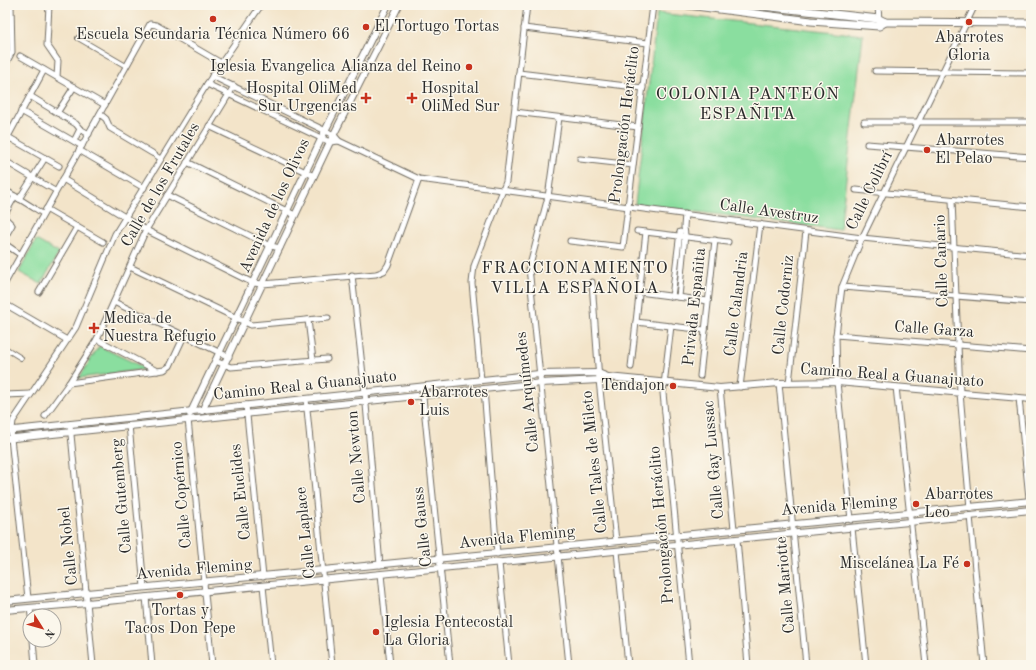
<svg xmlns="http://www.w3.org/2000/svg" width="1036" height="670" viewBox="0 0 1036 670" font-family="'Old Standard TT',serif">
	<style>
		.green { fill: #8ade9f; stroke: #5a8465 }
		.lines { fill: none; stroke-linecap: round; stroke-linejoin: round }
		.pedestrian-casing { stroke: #716c62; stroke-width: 6 }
		.minor-casing { stroke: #716c62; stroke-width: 7 }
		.tertiary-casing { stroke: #716c62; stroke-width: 8 }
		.secondary-casing { stroke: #716c62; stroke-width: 9 }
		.pedestrian { stroke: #fff; stroke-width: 4 }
		.minor { stroke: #fff; stroke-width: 5 }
		.tertiary { stroke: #fff; stroke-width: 6 }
		.secondary { stroke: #fff; stroke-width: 7 }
		.poi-dot { fill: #c8321e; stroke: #fbf7ec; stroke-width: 1.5 }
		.labels { text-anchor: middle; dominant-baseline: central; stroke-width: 3; stroke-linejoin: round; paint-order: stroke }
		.poi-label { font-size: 16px; fill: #2b2b2b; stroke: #fbf7ec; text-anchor: start }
		.street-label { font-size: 16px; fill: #2b2b2b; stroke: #fbf7ec }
		.neighbourhood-label { font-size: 17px; letter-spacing: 1px; fill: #2b2b2b; stroke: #fbf7ec }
	</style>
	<rect width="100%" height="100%" fill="#fbf7ec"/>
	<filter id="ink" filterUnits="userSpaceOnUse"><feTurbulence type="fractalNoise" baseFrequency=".025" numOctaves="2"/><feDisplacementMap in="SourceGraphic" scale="8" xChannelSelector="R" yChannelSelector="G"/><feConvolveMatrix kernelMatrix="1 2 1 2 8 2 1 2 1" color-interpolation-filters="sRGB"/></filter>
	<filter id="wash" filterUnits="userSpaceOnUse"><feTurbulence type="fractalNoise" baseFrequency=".012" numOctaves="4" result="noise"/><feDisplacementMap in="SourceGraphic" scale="16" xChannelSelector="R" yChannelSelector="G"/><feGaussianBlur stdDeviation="0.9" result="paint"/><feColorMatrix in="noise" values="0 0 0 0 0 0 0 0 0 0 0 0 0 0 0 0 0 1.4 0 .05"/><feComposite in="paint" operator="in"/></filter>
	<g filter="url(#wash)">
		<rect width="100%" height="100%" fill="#f3e4c9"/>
		<g class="green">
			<polygon points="657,13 863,35 840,230 635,204"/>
			<polygon points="36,240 59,253 41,284 19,272"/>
			<polygon points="99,346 147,369 79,378"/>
		</g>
	</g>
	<g filter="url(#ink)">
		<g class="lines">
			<defs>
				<g id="pedestrian">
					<polyline points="78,38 126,66"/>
					<polyline points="152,153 161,159"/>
					<polyline points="47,186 56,191"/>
					<polyline points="34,208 43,214"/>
					<polyline points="5,348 21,358"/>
				</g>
				<g id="minor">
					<polyline points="49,5 47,45 58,61 57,77"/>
					<polyline points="878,5 879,22"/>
					<polyline points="524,28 648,43"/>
					<polyline points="20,56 105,105"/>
					<polyline points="5,65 12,52 11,5"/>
					<polyline points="875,71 1031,73"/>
					<polyline points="519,73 643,88"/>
					<polyline points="212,76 334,135 339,141 419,179 862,238 1031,255"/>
					<polyline points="207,84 321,138 330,142 339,141"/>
					<polyline points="30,96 76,124 80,129 89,134"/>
					<polyline points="21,111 82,146"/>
					<polyline points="515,112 638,127"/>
					<polyline points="57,113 74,87"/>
					<polyline points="100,114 106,119 110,128 152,153"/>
					<polyline points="559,118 548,197 529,269 530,277 569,665"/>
					<polyline points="864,122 1031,122"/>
					<polyline points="209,126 314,176"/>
					<polyline points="8,137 59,166"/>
					<polyline points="74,141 80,129"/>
					<polyline points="5,142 44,70"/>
					<polyline points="867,144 1031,157"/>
					<polyline points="79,150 144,188"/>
					<polyline points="580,159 633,165"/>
					<polyline points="5,161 47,186"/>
					<polyline points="187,162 295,215"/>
					<polyline points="63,179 146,230 253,283 263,284 376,274 384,271 388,265 419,179"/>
					<polyline points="5,190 34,208"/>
					<polyline points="856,190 1031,207"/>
					<polyline points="167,195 271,246 280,248"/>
					<polyline points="19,199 45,158"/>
					<polyline points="952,200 960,393 970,508"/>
					<polyline points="46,209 103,242"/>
					<polyline points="5,214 15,196"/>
					<polyline points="5,218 12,225 5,237"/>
					<polyline points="637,231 728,242"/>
					<polyline points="570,241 623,247 653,5"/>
					<polyline points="5,244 21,255"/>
					<polyline points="130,267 251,325 328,318"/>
					<polyline points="352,275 365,393 380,565"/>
					<polyline points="592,282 599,380 616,541"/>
					<polyline points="5,283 150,24 156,25 221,63"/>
					<polyline points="842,287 1031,302"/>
					<polyline points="39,292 77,227"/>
					<polyline points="639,292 708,301"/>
					<polyline points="672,297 680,232"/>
					<polyline points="679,297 685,235 684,227 685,214"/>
					<polyline points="114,302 229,357"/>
					<polyline points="5,304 67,340"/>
					<polyline points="308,320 313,360"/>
					<polyline points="636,322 705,330"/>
					<polyline points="671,326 663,393 689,665"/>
					<polyline points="836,335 1031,351"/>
					<polyline points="97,339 157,371"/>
					<polyline points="215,361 231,367 327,359"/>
					<polyline points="631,367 646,232"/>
					<polyline points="700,376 715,240"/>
					<polyline points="481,380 472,283 474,266 506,182 527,5"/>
					<polyline points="69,383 164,370 170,366 184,336"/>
					<polyline points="779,383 806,665"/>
					<polyline points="789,383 806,231"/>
					<polyline points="422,387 450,665"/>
					<polyline points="740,387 760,224"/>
					<polyline points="896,387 926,665"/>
					<polyline points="720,388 734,529"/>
					<polyline points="484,389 497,554"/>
					<polyline points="5,395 31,394"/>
					<polyline points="1019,398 1031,518"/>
					<polyline points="306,399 332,665"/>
					<polyline points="246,405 263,577"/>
					<polyline points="45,416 69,383 97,339 146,230 234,86"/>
					<polyline points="188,419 212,665"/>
					<polyline points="70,424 93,665"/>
					<polyline points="129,425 144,587"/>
					<polyline points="970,516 984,665"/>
					<polyline points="851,520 837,382 836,335 842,287 862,238 975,5"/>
					<polyline points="852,528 866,665"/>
					<polyline points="737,539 748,665"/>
					<polyline points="617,551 628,665"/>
					<polyline points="499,563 509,665"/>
					<polyline points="381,574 390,665"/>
					<polyline points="263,586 271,665"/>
					<polyline points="146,597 152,665"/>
					<polyline points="28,598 11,438 13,421 76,327 115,234 207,84 261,5"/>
					<polyline points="30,608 31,616"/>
					<polyline points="33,640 35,665"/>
				</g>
				<g id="tertiary">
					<polyline points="202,411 330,142 399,5"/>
					<polyline points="190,414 325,131 388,5"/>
					<polyline points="5,431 539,374 598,373 608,377 720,388 779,383 837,382 1031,399"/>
					<polyline points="5,439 541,383 599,380 608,377"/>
					<polyline points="5,601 1031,501"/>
					<polyline points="5,610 87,603 1031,510"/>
				</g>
				<g id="secondary">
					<polyline points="688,5 811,21 879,26 885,22"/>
					<polyline points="752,5 879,19 885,22 1031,23"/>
				</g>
			</defs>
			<use href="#pedestrian" class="pedestrian-casing"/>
			<use href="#minor" class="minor-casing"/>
			<use href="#tertiary" class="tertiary-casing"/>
			<use href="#secondary" class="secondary-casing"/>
			<use href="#pedestrian" class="pedestrian"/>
			<use href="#minor" class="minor"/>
			<use href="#tertiary" class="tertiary"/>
			<use href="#secondary" class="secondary"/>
		</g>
	</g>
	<g class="poi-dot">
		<circle cx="213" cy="19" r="4"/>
		<circle cx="969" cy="22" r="4"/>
		<circle cx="366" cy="27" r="4"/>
		<circle cx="469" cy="67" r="4"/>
		<path d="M364 92h4v4h4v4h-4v4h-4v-4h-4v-4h4z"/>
		<path d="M410 92h4v4h4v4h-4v4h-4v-4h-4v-4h4z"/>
		<circle cx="927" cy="150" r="4"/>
		<path d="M92 322h4v4h4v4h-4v4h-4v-4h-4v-4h4z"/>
		<circle cx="673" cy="386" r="4"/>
		<circle cx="411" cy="402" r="4"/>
		<circle cx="916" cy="504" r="4"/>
		<circle cx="967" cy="564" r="4"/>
		<circle cx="180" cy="595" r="4"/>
		<circle cx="376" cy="632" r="4"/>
	</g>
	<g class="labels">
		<g class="poi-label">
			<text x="374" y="27">El Tortugo Tortas</text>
			<text x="213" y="35" text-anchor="middle">Escuela Secundaria Técnica Número 66</text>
			<text x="969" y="38" text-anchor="middle">Abarrotes<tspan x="969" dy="18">Gloria</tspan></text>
			<text x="461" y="67" text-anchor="end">Iglesia Evangelica Alianza del Reino</text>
			<text x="357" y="89" text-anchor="end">Hospital OliMed<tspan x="357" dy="18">Sur Urgencias</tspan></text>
			<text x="421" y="89">Hospital<tspan x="421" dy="18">OliMed Sur</tspan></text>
			<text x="935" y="141">Abarrotes<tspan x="935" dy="18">El Pelao</tspan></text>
			<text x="103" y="319">Medica de<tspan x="103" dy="18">Nuestra Refugio</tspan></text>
			<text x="665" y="386" text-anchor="end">Tendajon</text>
			<text x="419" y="393">Abarrotes<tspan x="419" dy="18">Luis</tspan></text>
			<text x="924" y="495">Abarrotes<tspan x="924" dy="18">Leo</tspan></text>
			<text x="959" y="564" text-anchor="end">Miscelánea La Fé</text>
			<text x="180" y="611" text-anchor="middle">Tortas y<tspan x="180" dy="18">Tacos Don Pepe</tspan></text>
			<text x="384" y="623">Iglesia Pentecostal<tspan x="384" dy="18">La Gloria</tspan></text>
		</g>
		<g class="street-label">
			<text transform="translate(625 125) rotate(-83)">Prolongación Heráclito</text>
			<text transform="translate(161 185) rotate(-60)">Calle de los Frutales</text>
			<text transform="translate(870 191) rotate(-64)">Calle Colibrí</text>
			<text transform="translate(275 206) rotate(-65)">Avenida de los Olivos</text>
			<text transform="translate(769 212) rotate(8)">Calle Avestruz</text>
			<text transform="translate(942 261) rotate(-92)">Calle Canario</text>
			<text transform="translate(737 304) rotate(-83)">Calle Calandria</text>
			<text transform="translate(784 305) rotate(-84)">Calle Codorniz</text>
			<text transform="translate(695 307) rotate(-84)">Privada Españita</text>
			<text transform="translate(934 330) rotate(4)">Calle Garza</text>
			<text transform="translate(892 376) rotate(4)">Camino Real a Guanajuato</text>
			<text transform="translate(305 386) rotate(-6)">Camino Real a Guanajuato</text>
			<text transform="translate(528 392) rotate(-96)">Calle Arquímedes</text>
			<text transform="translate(357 457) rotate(-95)">Calle Newton</text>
			<text transform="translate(714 460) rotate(-95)">Calle Gay Lussac</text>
			<text transform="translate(595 462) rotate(-96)">Calle Tales de Mileto</text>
			<text transform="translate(241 492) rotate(-96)">Calle Euclides</text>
			<text transform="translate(182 495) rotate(-95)">Calle Copérnico</text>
			<text transform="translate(122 496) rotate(-95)">Calle Gutemberg</text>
			<text transform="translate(839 506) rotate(-5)">Avenida Fleming</text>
			<text transform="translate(662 525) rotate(-95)">Prolongación Heráclito</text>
			<text transform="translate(423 527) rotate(-96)">Calle Gauss</text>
			<text transform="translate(306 533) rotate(-96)">Calle Laplace</text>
			<text transform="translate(517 538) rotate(-6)">Avenida Fleming</text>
			<text transform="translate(69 546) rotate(-96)">Calle Nobel</text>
			<text transform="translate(194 570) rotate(-5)">Avenida Fleming</text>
			<text transform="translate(786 585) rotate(-95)">Calle Mariotte</text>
		</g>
		<g class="neighbourhood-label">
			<text x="748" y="94">COLONIA PANTEÓN<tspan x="748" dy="20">ESPAÑITA</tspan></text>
			<text x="575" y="268">FRACCIONAMIENTO<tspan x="575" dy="20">VILLA ESPAÑOLA</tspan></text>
		</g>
	</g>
	<rect width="1036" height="670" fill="none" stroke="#fbf7ec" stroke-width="20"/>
	<g transform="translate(42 628) rotate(127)"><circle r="19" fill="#fbf7ec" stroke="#a8a59f"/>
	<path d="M0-3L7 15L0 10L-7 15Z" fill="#c8321e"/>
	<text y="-6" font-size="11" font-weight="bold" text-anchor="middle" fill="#2b2b2b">N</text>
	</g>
</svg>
